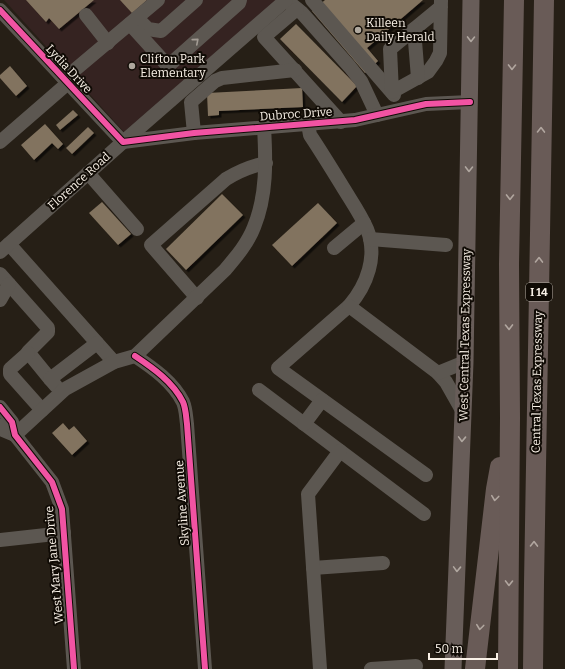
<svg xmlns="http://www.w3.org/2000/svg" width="565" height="669" viewBox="0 0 565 669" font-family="Bitter,serif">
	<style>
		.education { fill: #352321 }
		.building { fill: #82735f; filter: url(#shadow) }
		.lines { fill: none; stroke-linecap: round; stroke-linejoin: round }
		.minor { stroke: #5c5751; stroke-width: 14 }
		.major { stroke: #685d59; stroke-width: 17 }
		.highway { stroke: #695b57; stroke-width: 20 }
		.cycleway-casing { stroke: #100b05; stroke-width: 8 }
		.cycleway { stroke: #f153a3; stroke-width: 6 }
		.oneway { stroke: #b0a7a0 }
		.oneway2 { stroke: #a39c94 }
		.oneway3 { stroke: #b1a69f }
		.poi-dot { fill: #afa89e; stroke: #100b05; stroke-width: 1.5 }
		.labels { text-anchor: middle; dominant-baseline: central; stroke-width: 4; stroke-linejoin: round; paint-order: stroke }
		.shield { fill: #100b05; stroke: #b3aca3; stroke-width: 1 }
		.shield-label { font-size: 11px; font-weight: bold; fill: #f9f1e7 }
		.poi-label { font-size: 12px; fill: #f9f1e7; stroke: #100b05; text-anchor: start }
		.street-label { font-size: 12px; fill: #f9f1e7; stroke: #100b05 }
	</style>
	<defs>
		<filter id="shadow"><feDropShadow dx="2.5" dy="2.5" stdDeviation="0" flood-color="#0009"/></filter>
	</defs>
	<rect width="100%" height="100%" fill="#261f16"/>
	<polygon class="education" points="4,0 278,0 124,132"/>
	<g class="building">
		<polygon points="26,0 94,0 59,29 49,18 46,22"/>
		<polygon points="120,0 147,0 132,13"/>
		<polygon points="325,0 423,0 367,48 378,61 365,73 312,11"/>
		<polygon points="296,24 357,86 342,102 280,39"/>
		<polygon points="10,66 27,86 16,96 0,78 0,75"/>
		<polygon points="302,88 303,107 219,111 219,115 208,116 207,93"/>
		<polygon points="73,110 78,115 60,130 56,125"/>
		<polygon points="45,124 63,144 58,149 52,143 34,160 21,145"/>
		<polygon points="88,127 94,133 72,154 66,148"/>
		<polygon points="222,194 243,215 186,270 166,249"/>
		<polygon points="102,202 131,234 118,245 89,213"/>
		<polygon points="318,203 337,223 292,266 272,245"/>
		<polygon points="63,423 69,430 74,426 87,441 72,455 52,433"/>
	</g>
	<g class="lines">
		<g class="minor">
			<polyline points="312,0 394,95"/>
			<polyline points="290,3 302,13 350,67 361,81 377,115"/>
			<polyline points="441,7 390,49 392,92 428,72 436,61 440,53 441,0"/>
			<polyline points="297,9 264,37 341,122"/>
			<polyline points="0,10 123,142 194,133 355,120 426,104 470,102"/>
			<polyline points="86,15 108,43"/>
			<polyline points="137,18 148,29 161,31 196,0"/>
			<polyline points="130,24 168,66 239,3 240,0"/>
			<polyline points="414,29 418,78"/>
			<polyline points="64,79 158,0"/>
			<path d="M308,124l2,11c12,18 23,36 34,54 8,13 17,26 23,40 11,27 0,56 -18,77l-71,62 148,107"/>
			<polyline points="194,133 191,102 215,81 222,78 295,70"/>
			<polyline points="0,142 68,83"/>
			<polyline points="88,173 137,229"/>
			<polyline points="370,239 446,245"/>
			<polyline points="9,244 114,362"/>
			<polyline points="334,248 364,223"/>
			<polyline points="0,252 123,142 286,0"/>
			<polyline points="0,274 48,328 48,332 28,352 50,379"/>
			<path d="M197,298l-46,-53 75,-66c13,-8 25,-13 40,-16"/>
			<polyline points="0,300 9,284"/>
			<polyline points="349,306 438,373 446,382 463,412"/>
			<polyline points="28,353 10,369 10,374 42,410"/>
			<path d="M135,356c18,12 38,26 48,46 3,7 3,15 4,22l18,245"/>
			<polyline points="438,373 465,362"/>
			<polyline points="56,386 50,379 97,343"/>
			<polyline points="259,390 424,514"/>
			<polyline points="0,407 12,422 15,435 52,482 62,509 74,669"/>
			<polyline points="304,424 322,400"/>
			<polyline points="0,426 3,430 15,435"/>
			<path d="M15,435l50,-46 49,-27 21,-6 90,-86c11,-13 23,-27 29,-43 13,-32 12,-66 10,-100"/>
			<polyline points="0,540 64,533"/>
			<polyline points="313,568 383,563"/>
			<polyline points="320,669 308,494 340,451"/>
			<polyline points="371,669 416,666"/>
		</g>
		<polyline class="major" points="453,669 465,362 471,0"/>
		<g class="highway">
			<polyline points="475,669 496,489 500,467"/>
			<polyline points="508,669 510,418 509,264 514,0"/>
			<polyline points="533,669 534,583 544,0"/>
		</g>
		<defs>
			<g id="cycleway">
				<polyline points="0,10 123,142 194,133 355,120 426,104 470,102"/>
				<path d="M135,356c18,12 38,26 48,46 3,7 3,15 4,22l18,245"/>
				<polyline points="0,407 12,422 15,435 52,482 62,509 74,669"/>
			</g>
		</defs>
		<use href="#cycleway" class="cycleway-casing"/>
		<use href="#cycleway" class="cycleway"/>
	</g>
	<defs><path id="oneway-chevron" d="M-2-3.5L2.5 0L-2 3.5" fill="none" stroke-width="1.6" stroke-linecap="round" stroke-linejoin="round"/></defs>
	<g class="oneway">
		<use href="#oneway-chevron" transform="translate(471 39) rotate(91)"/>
		<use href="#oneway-chevron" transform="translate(469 169) rotate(91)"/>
		<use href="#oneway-chevron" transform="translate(462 439) rotate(92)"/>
		<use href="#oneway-chevron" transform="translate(457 569) rotate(92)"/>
	</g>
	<use class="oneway2" href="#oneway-chevron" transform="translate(196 41) rotate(-41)"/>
	<g class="oneway3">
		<use href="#oneway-chevron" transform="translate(512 67) rotate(91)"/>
		<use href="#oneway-chevron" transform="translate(541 130) rotate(-89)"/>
		<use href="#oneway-chevron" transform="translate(510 197) rotate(91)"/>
		<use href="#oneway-chevron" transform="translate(539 260) rotate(-89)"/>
		<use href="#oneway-chevron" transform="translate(509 327) rotate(89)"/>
		<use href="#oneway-chevron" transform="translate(495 498) rotate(97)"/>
		<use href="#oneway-chevron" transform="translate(534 544) rotate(-89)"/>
		<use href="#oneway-chevron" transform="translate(509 583) rotate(91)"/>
		<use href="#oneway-chevron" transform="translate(480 627) rotate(97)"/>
	</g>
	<g class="poi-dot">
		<circle cx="358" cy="30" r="4"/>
		<circle cx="132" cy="66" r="4"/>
	</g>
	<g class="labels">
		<rect class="shield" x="526" y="283" width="26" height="18" rx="3"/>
		<g class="shield-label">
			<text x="539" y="292">I 14</text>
		</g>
		<g class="poi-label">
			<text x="366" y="23">Killeen<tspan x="366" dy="14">Daily Herald</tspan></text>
			<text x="140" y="59">Clifton Park<tspan x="140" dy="14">Elementary</tspan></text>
		</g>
		<g class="street-label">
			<text transform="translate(69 69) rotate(47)">Lydia Drive</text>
			<text transform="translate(296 114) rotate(-4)">Dubroc Drive</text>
			<text transform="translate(79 181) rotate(-42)">Florence Road</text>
			<text transform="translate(465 335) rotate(-89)">West Central Texas Expressway</text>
			<text transform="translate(537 382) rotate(-89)">Central Texas Expressway</text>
			<text transform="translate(182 503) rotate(-94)">Skyline Avenue</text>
			<text transform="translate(54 565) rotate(-95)">West Mary Jane Drive</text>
		</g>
	</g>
	<path d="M429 653v6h68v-6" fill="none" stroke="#f9f1e7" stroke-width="2"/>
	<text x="435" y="653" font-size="12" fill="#f9f1e7" stroke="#100b05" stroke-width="3" paint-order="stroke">50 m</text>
</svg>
